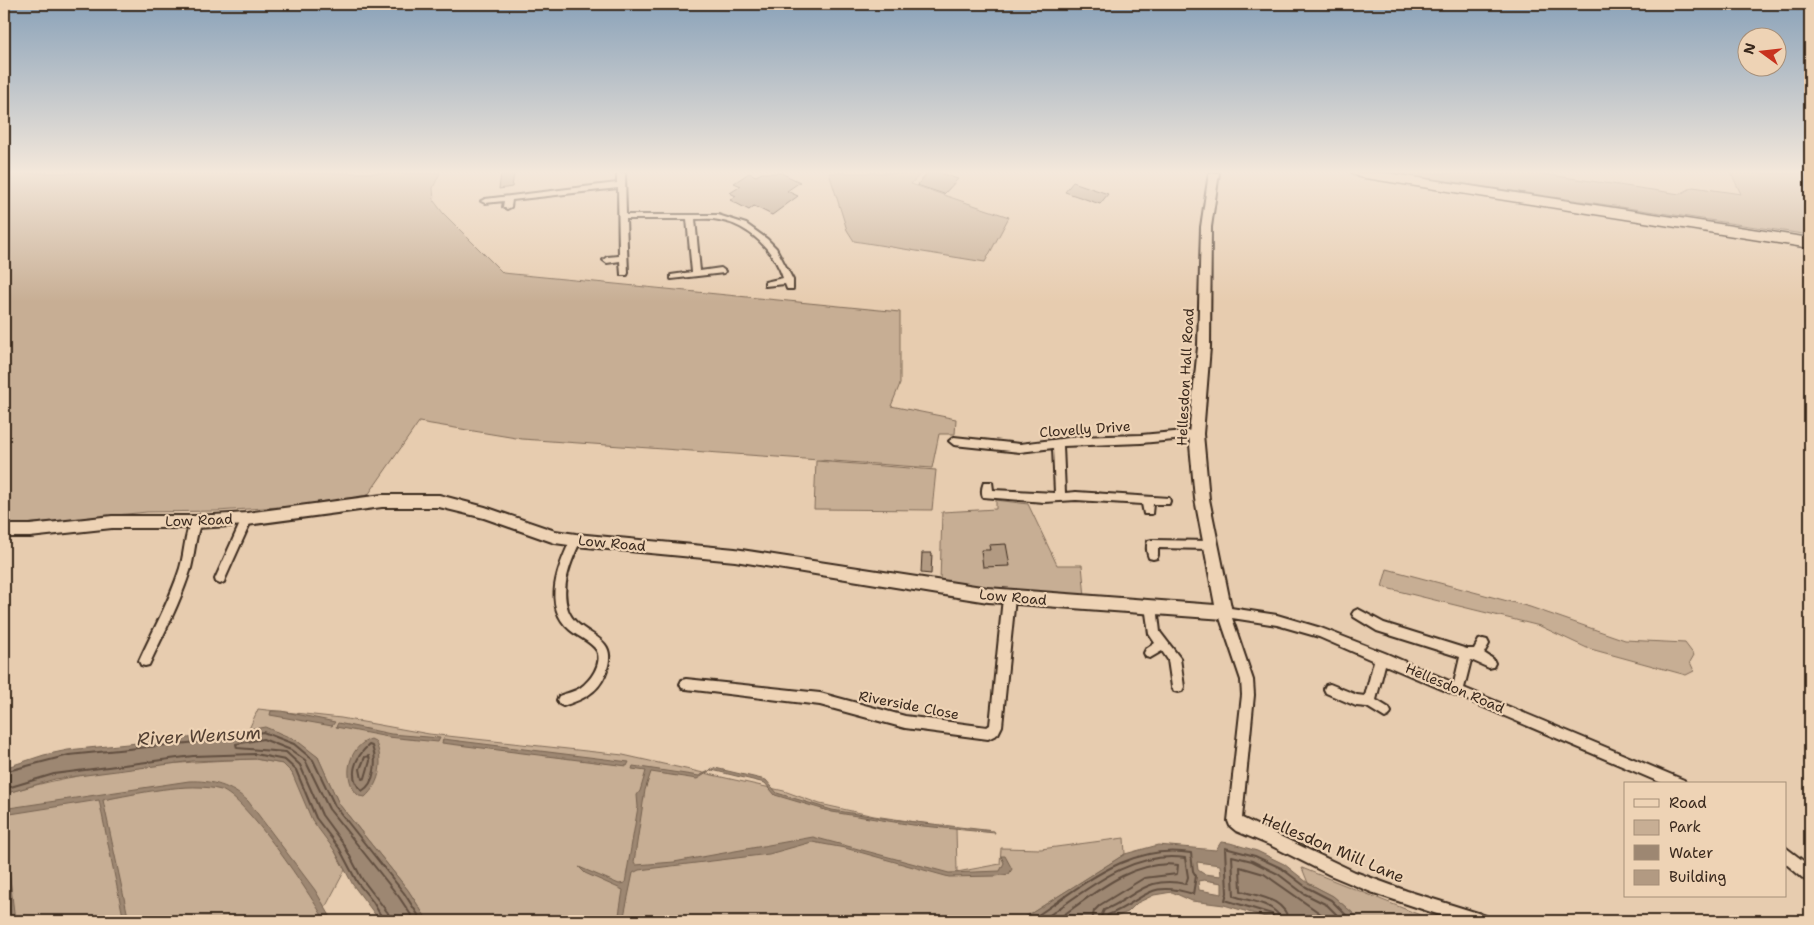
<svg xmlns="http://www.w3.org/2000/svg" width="1814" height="925" viewBox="0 0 1814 925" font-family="'Shantell Sans',sans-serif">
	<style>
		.green { fill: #c7ae94; stroke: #816c59 }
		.water { fill: #9d8772; stroke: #766250; fill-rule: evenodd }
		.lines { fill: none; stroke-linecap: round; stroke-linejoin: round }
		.shore { stroke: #624f40; stroke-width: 2 }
		.building { fill: #b29a82; stroke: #3b2a1e }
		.street-casing { stroke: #3b2a1e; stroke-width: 4 }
		.secondary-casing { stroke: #3b2a1e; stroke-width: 4 }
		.highway-casing { stroke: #3b2a1e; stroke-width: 3 }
		.street { fill: #eed3b5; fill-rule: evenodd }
		.secondary { fill: #eed3b5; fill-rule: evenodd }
		.highway { fill: #eed3b5; fill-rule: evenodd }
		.labels { text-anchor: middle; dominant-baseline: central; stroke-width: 4.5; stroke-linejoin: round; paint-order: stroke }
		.street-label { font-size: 14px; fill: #3b2a1e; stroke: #eed3b5 }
		.near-street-label { font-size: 16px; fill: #3b2a1e; stroke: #eed3b5 }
		.near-water-label { font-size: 18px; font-style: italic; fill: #544133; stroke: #eed3b5 }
	</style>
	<rect width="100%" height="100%" fill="#e7ccaf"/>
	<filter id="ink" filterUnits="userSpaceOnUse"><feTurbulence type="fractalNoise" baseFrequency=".02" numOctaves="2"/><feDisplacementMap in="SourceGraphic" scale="10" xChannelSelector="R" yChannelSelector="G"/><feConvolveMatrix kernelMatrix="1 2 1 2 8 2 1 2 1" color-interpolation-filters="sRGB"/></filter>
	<g filter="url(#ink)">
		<g class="green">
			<polygon points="4,173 440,173 433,188 434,201 443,213 503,273 900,312 900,384 891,406 956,419 955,434 939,434 932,468 522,439 419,422 368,495 295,506 217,511 147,512 14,525 4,522"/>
			<polygon points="829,173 921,173 911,184 1009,217 985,262 854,241 847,230"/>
			<polygon points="1391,173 1536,173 1680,194 1693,187 1741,194 1731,173 1803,173 1810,186 1810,235"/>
			<polygon points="816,461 936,470 932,510 814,509"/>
			<polygon points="996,500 1028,504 1057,565 1082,565 1085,597 1031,595 940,583 942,512 996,509"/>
			<polygon points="1387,569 1530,607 1625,640 1685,643 1694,655 1690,662 1694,671 1686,675 1587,648 1540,626 1382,587"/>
			<polygon points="258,709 341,718 429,734 623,755 784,791 820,804 874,816 956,828 957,872 1000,864 1001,848 1041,849 1124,838 1125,854 1019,921 428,921 408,890 339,804 318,757 277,732 255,728 249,729"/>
			<path d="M255,759l28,5 9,9 53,97 -27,51h-314v-127c80,-25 167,-32 251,-35z"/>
			<polygon points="1302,868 1435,921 1362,921 1333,896 1308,883"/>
		</g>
		<g class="water">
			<polygon points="271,711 281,711 335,722 332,726 270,715"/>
			<polygon points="338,723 391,734 440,738 438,742 388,737 336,727"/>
			<polygon points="265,727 296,740 318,757 339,804 408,890 428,921 380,921 353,885 335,851 312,820 292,773 283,764 255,759 193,761 55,779 4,794 4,768 44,755 68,750 227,734"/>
			<path d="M371,739l4,2c9,18 6,42 -10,56l-6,-1c-18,-16 -11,-50 12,-57z"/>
			<polygon points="443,739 629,762 627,766 442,743"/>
			<polygon points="633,766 699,776 715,768 766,780 777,793 832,810 889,819 994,831 995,833 913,825 832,812 775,795 765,783 712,770 697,779 651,772 645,790 634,862 636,865 674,862 813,837 949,873 1000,871 1004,863 1001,856 1005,856 1012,869 1009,874 996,876 949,877 845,848 812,842 769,854 639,870 633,873 623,921 618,921 623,890 585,873 579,867 619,884 625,883 638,807 637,795 640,791 646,771 632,769"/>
			<path d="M189,781c23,-1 42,5 59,20l67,89 18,31h-8c-13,-25 -80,-124 -104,-131 -32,-9 -85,4 -118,10l26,121h-5l-25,-121 -95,15v-6l5,-1z"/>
			<polygon points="8,821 5,836 15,921 11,921 4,864 4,824"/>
			<path d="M1221,842l9,1 27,8 27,13 24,19 25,13 29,25h-83l-55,-16 -32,-4 -20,-9 -18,3 -17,8 -9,9 -23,9h-86l106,-67 33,-9 58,5zM1197,862l23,3 1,11 -17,-2 -6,-4zM1204,880l18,3v11l-23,-4 -1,-9z"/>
		</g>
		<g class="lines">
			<g class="shore">
				<path d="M369,745l3,1c5,13 4,37 -10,45 -15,-14 -7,-34 7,-46z"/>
				<polygon points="369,756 370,761 365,778 362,779 360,769 365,757"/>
				<polyline points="4,772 69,755 227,739 263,732 294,744 313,760 335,806 404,893 422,921"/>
				<polyline points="4,789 54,774 193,756 255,754 285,760 296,770 316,818 339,848 357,882 373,902 384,921"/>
				<polyline points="390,921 388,913 362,879 344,845 322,815 300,765 286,752 237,748 236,744 263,739 291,750 305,760 329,809 399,897 415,921"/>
				<path d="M1029,921c50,-32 98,-79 162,-68l2,18 3,5 -3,18c-46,-15 -47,6 -85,21l-3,6"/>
				<path d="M1041,921c43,-29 89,-71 144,-63l3,19 -2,7c-40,-9 -50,13 -82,26l-5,11"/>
				<path d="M1055,921c35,-24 77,-63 123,-56l-1,9 -33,4 -44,27 -6,6 -2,10"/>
				<polyline points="1275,921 1272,914 1225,900 1227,893 1225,848 1255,856 1281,868 1306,887 1331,900 1352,921"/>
				<path d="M1282,921c-7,-19 -31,-19 -48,-25l-2,-40 20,5 26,13 25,19 24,12 16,16"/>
				<path d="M1289,921c-5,-23 -29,-24 -48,-30l-1,-24 24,7 67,47"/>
			</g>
		</g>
		<g class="building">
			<polygon points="509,173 514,173 512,187 499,189 501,174"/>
			<polygon points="749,173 756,176 762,173 781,173 800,182 787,191 798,196 772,215 754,206 749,210 730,200 736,196 730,193 741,186 734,183"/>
			<polygon points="928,173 940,173 958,179 944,194 917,185"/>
			<polygon points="1073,182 1108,194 1100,204 1065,192"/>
			<polygon points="1006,544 1010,566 983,567 981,550 990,550 989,545"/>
			<polygon points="922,553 932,553 931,574 921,573"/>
		</g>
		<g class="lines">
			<defs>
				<g id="street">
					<path d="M617,173h8l1,42h92l28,9 21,15 9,9 17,32v9h-6l-2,-5 -20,2v-4l18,-4c-9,-28 -34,-53 -64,-58 -8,-2 -16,-1 -24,-1l5,52 21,-3 4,3 -1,2 -53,6v-4l21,-3 -5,-53h-61l2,54 -1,2h-6l-1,-14 -13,2 -4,-3 4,-3 12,-1 -1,-68 -106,12 -1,7 -4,2 -4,-2 1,-6 -19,2 -4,-2 4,-2 132,-16z"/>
					<path d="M1196,430l5,4 -5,4 -55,5 -78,3 2,47 11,-1 93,6 1,3 -1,3h-16l-1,10h-8l-2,-10 -66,-4 -32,2 -61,-5c-2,-4 -1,-10 1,-15h8l1,8 62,3 -2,-45 -33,4 -66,-7 -5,-4 5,-4 66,7 57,-7 64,-2z"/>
					<polygon points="247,515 251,516 252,519 225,579 224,582 220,584 216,582 215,579 242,519 243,516"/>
					<path d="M196,518l4,1 1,3c-6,15 -6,30 -10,46 -10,33 -27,65 -42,97l-4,1 -4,-1 -2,-4c14,-31 31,-61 41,-93 5,-17 4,-33 12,-49z"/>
					<path d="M576,536l4,1 1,3c-10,21 -21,46 -13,70 11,29 55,22 37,65 -8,19 -24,25 -42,31l-4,-2 -2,-4 2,-4c7,-3 15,-4 21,-8 10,-7 23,-24 17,-37 -5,-9 -19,-14 -27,-21 -29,-25 -11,-66 2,-93z"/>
					<path d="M1152,540l58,1 4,1 1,3 -1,3 -4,1 -52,-1v7l-1,3 -4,1 -4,-1c-2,-5 -3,-12 -1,-17z"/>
					<polygon points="1009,593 1013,595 1015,598 1002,726 998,734 988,739 905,728 820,705 686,689 682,688 680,684 682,680 686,679 820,693 905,716 987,727 990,725 1003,598 1005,595"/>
					<polygon points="1151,601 1155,603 1157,606 1160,632 1180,658 1184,687 1182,691 1178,692 1174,691 1172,687 1168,660 1162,651 1150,658 1146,657 1144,653 1146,649 1155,643 1149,634 1145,606 1147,603"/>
					<polygon points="1224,607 1277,615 1321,628 1385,653 1454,683 1460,657 1377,631 1354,617 1352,614 1354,611 1358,609 1384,623 1467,649 1474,649 1479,640 1483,639 1487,640 1489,644 1484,653 1493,659 1495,663 1493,667 1489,668 1471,660 1464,688 1684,780 1685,784 1664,784 1385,665 1376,700 1389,708 1391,712 1389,716 1385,718 1367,707 1356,706 1326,693 1324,689 1326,685 1330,684 1357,695 1365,696 1374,661 1319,637 1277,625 1232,618 1253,680 1254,695 1242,818 1355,872 1407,891 1481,914 1486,916 1488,921 1458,921 1371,892 1330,875 1272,846 1236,831 1230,826 1228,821 1242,695 1241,680 1218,612 1220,609"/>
					<polygon points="1785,847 1810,866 1810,882 1805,880 1785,863"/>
				</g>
				<polygon id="secondary" points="1209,173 1219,173 1211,227 1210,347 1203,434 1209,499 1232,612 1229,617 1224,619 988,602 735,561 576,546 555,543 484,518 439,507 382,507 247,525 196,528 112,528 30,537 4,537 4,525 30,525 112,516 196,516 247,513 382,495 439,495 485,507 555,531 576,534 735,549 988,588 1215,605 1195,499 1189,434 1198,347 1201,227"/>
				<polygon id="highway" points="1352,173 1386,173 1810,238 1810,248 1359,177"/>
			</defs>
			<use href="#street" class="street-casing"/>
			<use href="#secondary" class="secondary-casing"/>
			<use href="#highway" class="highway-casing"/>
			<use href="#street" class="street"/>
			<use href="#secondary" class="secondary"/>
			<use href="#highway" class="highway"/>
		</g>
	</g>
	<linearGradient id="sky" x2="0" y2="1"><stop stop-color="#8aa2b9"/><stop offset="0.57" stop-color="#f4e8db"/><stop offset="1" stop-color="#f4e8db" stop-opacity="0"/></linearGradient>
	<rect width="1814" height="302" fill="url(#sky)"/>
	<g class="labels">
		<g class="street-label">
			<text transform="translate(1185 377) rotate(-87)">Hellesdon Hall Road</text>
			<text transform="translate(1085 429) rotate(-4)">Clovelly Drive</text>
			<text transform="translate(199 520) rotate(-2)">Low Road</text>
			<text transform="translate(612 543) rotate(5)">Low Road</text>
			<text transform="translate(1013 597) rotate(5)">Low Road</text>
			<text transform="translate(1455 688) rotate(23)">Hellesdon Road</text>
			<text transform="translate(909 705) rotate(11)">Riverside Close</text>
		</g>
		<g class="near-street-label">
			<text transform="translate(1333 848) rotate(23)">Hellesdon Mill Lane</text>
		</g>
		<g class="near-water-label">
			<text transform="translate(199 736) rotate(-3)">River Wensum</text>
		</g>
	</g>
	<rect width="1814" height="925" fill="none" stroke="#eed3b5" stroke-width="20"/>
	<rect x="10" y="10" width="1794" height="905" fill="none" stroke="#3b2a1e" stroke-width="2" filter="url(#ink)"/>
	<rect x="1624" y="782" width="162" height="115" fill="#eed3b5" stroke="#a68f79"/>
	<rect x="1634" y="799" width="25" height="8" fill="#eed3b5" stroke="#a68f79"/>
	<text x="1669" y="808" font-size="15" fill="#3b2a1e">Road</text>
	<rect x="1634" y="820" width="25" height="15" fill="#c7ae94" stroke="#a68f79"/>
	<text x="1669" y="832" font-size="15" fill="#3b2a1e">Park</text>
	<rect x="1634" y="845" width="25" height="15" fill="#9d8772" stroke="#a68f79"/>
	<text x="1669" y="858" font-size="15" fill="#3b2a1e">Water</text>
	<rect x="1634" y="870" width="25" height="15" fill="#b29a82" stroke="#a68f79"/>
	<text x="1669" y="882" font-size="15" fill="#3b2a1e">Building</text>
	<g transform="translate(1762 52) rotate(285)"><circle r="24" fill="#eed3b5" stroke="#a68f79"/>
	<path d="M0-4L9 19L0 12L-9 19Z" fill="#c8321e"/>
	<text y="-8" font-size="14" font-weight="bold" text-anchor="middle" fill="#3b2a1e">N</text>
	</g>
</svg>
